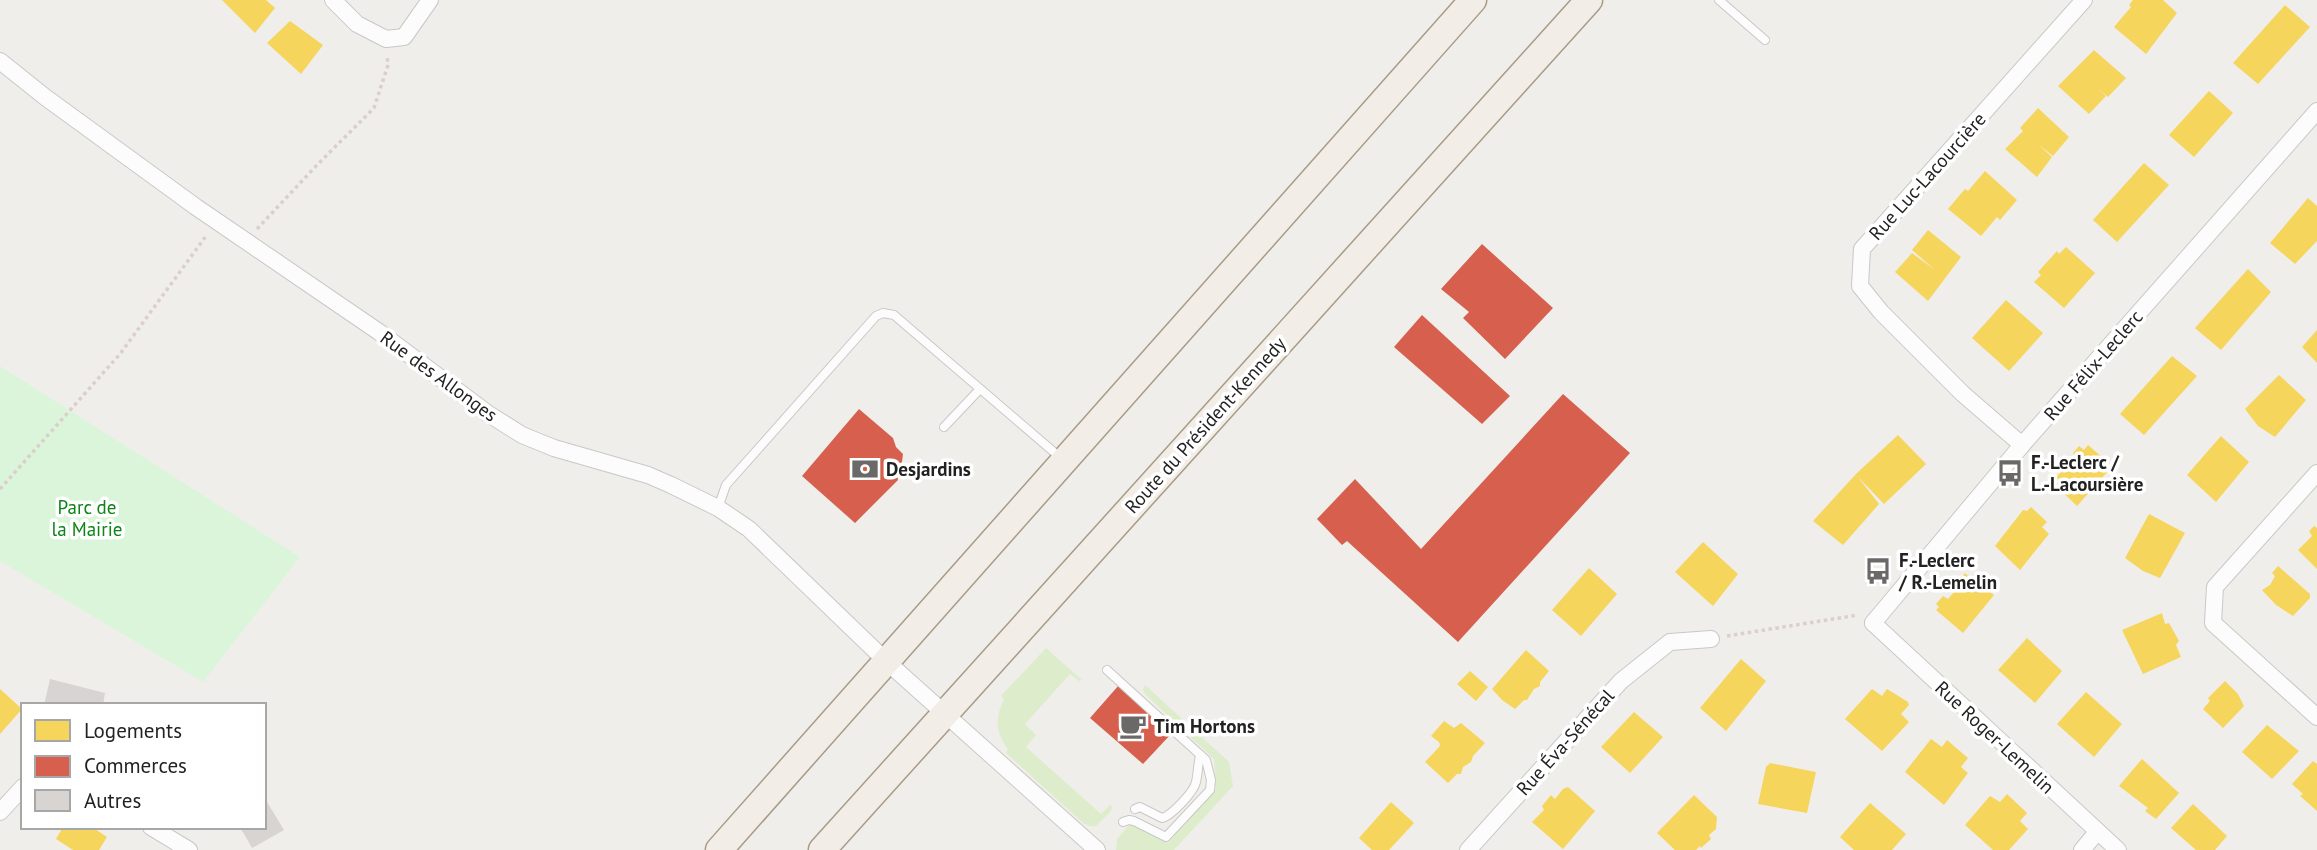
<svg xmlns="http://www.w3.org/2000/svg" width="2317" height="850" viewBox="0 0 2317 850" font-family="'PT Sans',sans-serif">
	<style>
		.grass { fill: #ddeccb }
		.park { fill: #daf5da }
		.homes { fill: #f6d55c }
		.shops { fill: #d6604d }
		.building { fill: #d7d4d2 }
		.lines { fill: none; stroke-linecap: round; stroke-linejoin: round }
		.service-casing { stroke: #c9c8c7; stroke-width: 10 }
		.minor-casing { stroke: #c9c8c7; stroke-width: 18 }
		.primary-casing { stroke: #a79c86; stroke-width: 29 }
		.path { stroke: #dccecd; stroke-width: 3.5; stroke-dasharray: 3.5 3.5; stroke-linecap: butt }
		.service { stroke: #fdfcfc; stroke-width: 8 }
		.minor { stroke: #fdfcfc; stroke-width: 16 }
		.primary { stroke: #f3ede7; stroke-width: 26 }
		.labels { text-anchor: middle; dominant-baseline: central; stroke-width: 7; stroke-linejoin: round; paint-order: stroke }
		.street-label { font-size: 19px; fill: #222; stroke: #fff }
		.poi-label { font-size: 19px; font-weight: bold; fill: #222; stroke: #fff; text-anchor: start }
		.park-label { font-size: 19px; fill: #0c8416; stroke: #fff }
	</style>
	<rect width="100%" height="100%" fill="#f0eeeb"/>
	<g class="grass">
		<path d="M1046,648l36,32 -3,1 -9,-7 -45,50 11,11 -10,12 75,67 9,-9 2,1 -1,5 -15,15h-7l-6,-3 -77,-70 2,-4c-13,-17 -13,-31 -4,-50l-3,-3z"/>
		<polygon points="1145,685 1229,762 1233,786 1174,850 1116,850 1117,839 1130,824 1168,843 1216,789 1214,759 1146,695 1143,690"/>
	</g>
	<polygon class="park" points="0,366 300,557 203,682 0,561"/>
	<g class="homes">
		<polygon points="222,0 266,0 275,8 255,33"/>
		<polygon points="2133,0 2163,0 2177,13 2146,54 2114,27 2131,7 2129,5"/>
		<polygon points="2285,5 2310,27 2258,84 2233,63"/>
		<polygon points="290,21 323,45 301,74 267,43"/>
		<polygon points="2094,50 2126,78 2108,97 2098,88 2106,96 2089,114 2058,86"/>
		<polygon points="2209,91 2233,113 2194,157 2169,135"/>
		<polygon points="2038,108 2069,137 2053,156 2039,145 2052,157 2037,177 2005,149 2023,131 2020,128"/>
		<polygon points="2144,163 2169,185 2117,242 2093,220"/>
		<polygon points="1985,171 2017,200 2000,220 1997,217 1981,236 1948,209 1965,189 1968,191"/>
		<polygon points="2308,198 2317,206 2317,241 2295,264 2270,243"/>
		<polygon points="1928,230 1961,257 1928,301 1895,272 1912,253 1935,270 1912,250"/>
		<polygon points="2066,247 2095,273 2064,308 2034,282 2041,275 2038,272 2047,262 2057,251 2059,254"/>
		<polygon points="2248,269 2271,292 2221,350 2195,328"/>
		<polygon points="2006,300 2043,333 2009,371 1972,338"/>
		<polygon points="2317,330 2317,363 2302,347"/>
		<polygon points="2172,356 2197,376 2144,435 2120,414"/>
		<polygon points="2279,375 2306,400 2275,437 2258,426 2245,409"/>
		<polygon points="1898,435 1926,464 1884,504 1858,477 1879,504 1843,545 1813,521 1856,474"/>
		<polygon points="2221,436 2249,462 2216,502 2187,475"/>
		<polygon points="2088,445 2103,458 2100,462 2108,471 2077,506 2052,482 2075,456 2073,453 2079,446 2084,450"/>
		<polygon points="2031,507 2047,522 2042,527 2049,534 2020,570 1995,546 2023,510 2027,511"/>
		<polygon points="2149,514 2185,533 2160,578 2143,571 2125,558"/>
		<polygon points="2314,526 2317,528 2317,569 2298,550 2312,536 2309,531"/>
		<polygon points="1703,542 1738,574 1713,606 1675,572"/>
		<polygon points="2278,566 2310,594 2310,598 2293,616 2276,605 2262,590 2270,585 2275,576 2272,573"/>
		<polygon points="1589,568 1617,594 1581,636 1552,610"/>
		<polygon points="1965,573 1970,578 1975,573 1989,586 1986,589 1994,595 1963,633 1936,610 1939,607 1936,604 1943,596 1948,599 1961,584 1959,581"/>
		<polygon points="2162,613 2165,624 2169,623 2179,641 2176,645 2181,657 2143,674 2122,630"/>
		<polygon points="2027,638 2062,671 2035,703 1998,670"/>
		<polygon points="1526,650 1549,671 1540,682 1540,686 1534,689 1527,700 1524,700 1515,709 1502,700 1492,689"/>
		<polygon points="1741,659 1766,681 1726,731 1700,708"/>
		<polygon points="1470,671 1488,687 1476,701 1457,684"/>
		<polygon points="2225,681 2238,694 2244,706 2223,728 2203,709 2210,701 2208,698"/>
		<polygon points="0,689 22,709 0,734"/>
		<polygon points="1872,689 1882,696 1887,689 1908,702 1909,705 1901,714 1909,722 1882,751 1845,719"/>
		<polygon points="2086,692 2122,724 2094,757 2057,724"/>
		<polygon points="1634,712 1663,737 1630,773 1601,747"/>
		<polygon points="1444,721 1454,728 1461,723 1485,743 1473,756 1471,762 1463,767 1461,774 1457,774 1448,783 1425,762 1440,746 1439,742 1431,736"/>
		<polygon points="2267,725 2299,751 2272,779 2242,752"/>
		<polygon points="1931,739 1942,747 1947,740 1968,758 1961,767 1968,773 1944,805 1905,772"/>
		<polygon points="2142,759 2179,793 2156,819 2145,811 2148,808 2119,786"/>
		<polygon points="2313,761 2317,764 2317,811 2300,796 2303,794 2292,784"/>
		<polygon points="1770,763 1816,772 1807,813 1758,804 1766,767"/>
		<polygon points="1568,787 1595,811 1563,849 1532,822 1544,810 1542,806 1551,795 1555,799 1563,789"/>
		<polygon points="2007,794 2027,813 2020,821 2028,829 2009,850 1993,850 1965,825 1990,796 2000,802"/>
		<polygon points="1694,795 1717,817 1716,829 1709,835 1711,839 1701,848 1700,846 1696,850 1675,850 1657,833"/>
		<polygon points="1391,802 1414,823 1389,850 1372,850 1359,838"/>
		<polygon points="1870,803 1906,834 1892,850 1854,850 1840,837"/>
		<polygon points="2193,804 2227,836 2215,850 2196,850 2171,828"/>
		<polygon points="63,827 92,827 107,837 99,850 73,850 56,839"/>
	</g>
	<g class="shops">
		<polygon points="1482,244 1553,308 1505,359 1463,318 1469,312 1441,289"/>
		<polygon points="1422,315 1510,396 1482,424 1394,347"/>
		<polygon points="1563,394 1630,453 1458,642 1347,541 1342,545 1317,519 1355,479 1421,549"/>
		<polygon points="859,409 893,438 896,447 903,454 902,462 896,470 898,480 855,523 802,476"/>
		<polygon points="1119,685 1172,733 1143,764 1090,718"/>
	</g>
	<g class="building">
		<polygon points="50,679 105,693 103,705 44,705"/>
		<polygon points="264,797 284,830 252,848 240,827 264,827"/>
	</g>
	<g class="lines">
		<defs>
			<g id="service">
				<polyline points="1719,0 1765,40"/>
				<polyline points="944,427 980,389"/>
				<polyline points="718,508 726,485 876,316 883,313 894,315 1062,459"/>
				<polyline points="1107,670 1206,760 1211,780 1210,790 1166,837 1134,821 1129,820 1123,822"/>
				<path d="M1135,809l5,-2 22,11c9,-2 32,-26 34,-36 2,-9 2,-18 4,-27"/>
			</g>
			<g id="minor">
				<polyline points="333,0 357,24 386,39 404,37 430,0"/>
				<polyline points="0,61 45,97 196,207 379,332 487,413 522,435 554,448 648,475 671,485 718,508 749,529 886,661 1097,850"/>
				<polyline points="2022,445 1963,394 1881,312 1860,286 1862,249 2084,0"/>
				<polyline points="2317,473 2215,587 2213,623 2317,717"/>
				<polyline points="1873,623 2022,445 2317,111"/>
				<polyline points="1873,623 2118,850"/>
				<polyline points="0,812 23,787"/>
				<polyline points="151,827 189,850"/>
				<polyline points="1468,850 1621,681 1670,642 1711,639"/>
				<polyline points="2082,850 2097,832"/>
			</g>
			<g id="primary">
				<polyline points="719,850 1473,0"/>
				<polyline points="822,850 1589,0"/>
			</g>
		</defs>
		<use href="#service" class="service-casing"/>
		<use href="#minor" class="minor-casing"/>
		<use href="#primary" class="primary-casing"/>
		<g class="path">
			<polyline points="257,229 317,165 374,108 388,65 387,55"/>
			<polyline points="0,489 120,354 206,236"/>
			<polyline points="1727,636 1858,615"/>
		</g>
		<use href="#service" class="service"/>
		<use href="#minor" class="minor"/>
		<use href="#primary" class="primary"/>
	</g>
	<defs>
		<symbol id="bank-bare" viewBox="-9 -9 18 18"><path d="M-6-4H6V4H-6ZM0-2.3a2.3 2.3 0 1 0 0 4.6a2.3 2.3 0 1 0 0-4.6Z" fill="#6a6968" stroke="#fff" stroke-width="2.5" paint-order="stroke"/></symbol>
		<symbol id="bus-bare" viewBox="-9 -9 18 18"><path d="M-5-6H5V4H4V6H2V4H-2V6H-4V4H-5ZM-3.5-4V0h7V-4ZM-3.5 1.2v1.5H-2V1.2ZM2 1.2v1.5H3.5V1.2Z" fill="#6a6968" stroke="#fff" stroke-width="2.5" paint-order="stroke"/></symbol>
		<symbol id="cafe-bare" viewBox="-9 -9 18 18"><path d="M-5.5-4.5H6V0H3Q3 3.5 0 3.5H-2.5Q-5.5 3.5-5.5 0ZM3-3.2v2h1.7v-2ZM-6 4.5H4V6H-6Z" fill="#6a6968" stroke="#fff" stroke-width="2.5" paint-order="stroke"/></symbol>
	</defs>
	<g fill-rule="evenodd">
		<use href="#bank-bare" x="846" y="450" width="38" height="38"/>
		<use href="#bus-bare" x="1991" y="454" width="38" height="38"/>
		<use href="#bus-bare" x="1859" y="552" width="38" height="38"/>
		<use href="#cafe-bare" x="1114" y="707" width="38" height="38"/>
	</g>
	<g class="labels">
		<g class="street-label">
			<text transform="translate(1927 176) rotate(-48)">Rue Luc-Lacourcière</text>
			<text transform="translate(2093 365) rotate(-49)">Rue Félix-Leclerc</text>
			<text transform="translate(439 376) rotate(36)">Rue des Allonges</text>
			<text transform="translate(1205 425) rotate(-48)">Route du Président-Kennedy</text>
			<text transform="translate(1995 737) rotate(43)">Rue Roger-Lemelin</text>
			<text transform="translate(1565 742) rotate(-48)">Rue Éva-Sénécal</text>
		</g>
		<g class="poi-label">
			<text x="2031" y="462">F.-Leclerc /<tspan x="2031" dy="22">L.-Lacoursière</tspan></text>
			<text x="886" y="469">Desjardins</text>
			<text x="1899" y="560">F.-Leclerc<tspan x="1899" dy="22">/ R.-Lemelin</tspan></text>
			<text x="1154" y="726">Tim Hortons</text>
		</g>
		<g class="park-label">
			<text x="87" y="507">Parc de<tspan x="87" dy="22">la Mairie</tspan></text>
		</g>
	</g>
	<rect x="21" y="703" width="245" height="126" fill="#ffffff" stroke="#a7a7a7" stroke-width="2"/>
	<rect x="35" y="720" width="35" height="21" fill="#f6d55c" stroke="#a7a7a7" stroke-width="2"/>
	<text x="84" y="738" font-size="21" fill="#222222">Logements</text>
	<rect x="35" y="756" width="35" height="21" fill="#d6604d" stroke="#a7a7a7" stroke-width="2"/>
	<text x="84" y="773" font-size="21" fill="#222222">Commerces</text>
	<rect x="35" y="790" width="35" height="21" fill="#d7d4d2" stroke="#a7a7a7" stroke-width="2"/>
	<text x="84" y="808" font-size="21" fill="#222222">Autres</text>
</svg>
